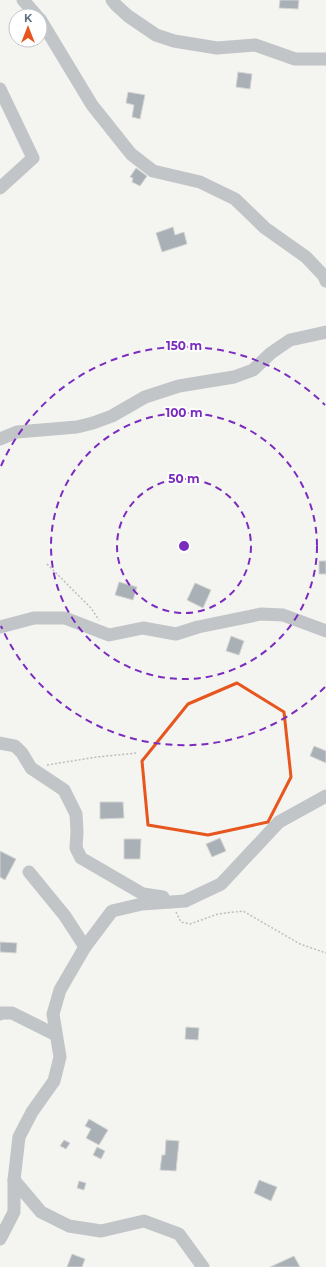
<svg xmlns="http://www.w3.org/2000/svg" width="326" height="1267" viewBox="0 0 326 1267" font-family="Montserrat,sans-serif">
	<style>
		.building { fill: #a9b0b6; stroke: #d5d5d3 }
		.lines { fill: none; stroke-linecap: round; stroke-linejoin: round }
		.path { stroke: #bbbdbf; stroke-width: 1.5; stroke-dasharray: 2 2; stroke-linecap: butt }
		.minor { stroke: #c1c5c8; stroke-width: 13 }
		.marked { fill: none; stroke: #e6561e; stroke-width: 3; stroke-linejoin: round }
		.ring { fill: none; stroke: #7b2cbf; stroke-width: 2; stroke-dasharray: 7 5 }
		.centre { fill: #7b2cbf; stroke: #fff; stroke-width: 2 }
		.ring-label { font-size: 12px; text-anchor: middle; font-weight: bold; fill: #7b2cbf; stroke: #fff; stroke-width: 4; stroke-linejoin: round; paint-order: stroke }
	</style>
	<rect width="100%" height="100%" fill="#f4f4f0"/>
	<g class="building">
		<polygon points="280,0 299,0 298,9 279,8"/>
		<polygon points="238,72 252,74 250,89 236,87"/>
		<polygon points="128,92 145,95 140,119 132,117 134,105 126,103"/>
		<polygon points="136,168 147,176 140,186 132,182 133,178 130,177"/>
		<polygon points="173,227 175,235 184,232 187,244 162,252 156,233"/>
		<rect x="319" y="561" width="7" height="13"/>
		<polygon points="119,582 137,587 133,600 115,595"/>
		<polygon points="195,583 211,590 203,608 187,600"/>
		<polygon points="231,636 244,641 239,655 226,651"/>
		<polygon points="314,746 326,751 326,763 310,756"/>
		<polygon points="100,802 123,802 124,818 100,819"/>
		<polygon points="220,838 226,851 212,857 206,844"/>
		<polygon points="124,839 141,839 140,859 124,859"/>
		<polygon points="0,851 16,859 5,880 0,877"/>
		<polygon points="0,942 17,943 16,953 0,952"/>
		<polygon points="186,1027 199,1028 198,1040 185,1039"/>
		<polygon points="89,1119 108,1130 99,1145 86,1138 91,1129 85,1126"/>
		<polygon points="64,1140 70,1143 66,1149 60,1146"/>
		<polygon points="166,1140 179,1141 176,1171 160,1170 162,1155 165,1155"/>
		<polygon points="97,1147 105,1151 101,1159 93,1155"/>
		<polygon points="259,1180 277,1187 271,1201 254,1193"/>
		<polygon points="79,1181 86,1183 84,1190 77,1188"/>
		<polygon points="72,1254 85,1259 82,1267 67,1267"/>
		<polygon points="294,1256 300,1267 270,1267"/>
	</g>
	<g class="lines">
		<g class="path">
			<polyline points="47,564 91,608 99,620"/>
			<polyline points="47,765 97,757 137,753"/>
			<polyline points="176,912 181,922 190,924 218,914 243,911 300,944 326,953"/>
		</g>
		<g class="minor">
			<polyline points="23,0 37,16"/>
			<polyline points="112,0 116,5 128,16 156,35 174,41 217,48 255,45 295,59 326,59"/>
			<polyline points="40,19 92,105 131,154 153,171 200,182 235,199 265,228 306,257 324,276 326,281"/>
			<polyline points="0,89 33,158 0,188"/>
			<polyline points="0,439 17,432 77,427 93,423 112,416 145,397 179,386 234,377 253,370 271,353 290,340 326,332"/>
			<polyline points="0,627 34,618 65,618 109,635 143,628 176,634 198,627 261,614 283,615 326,631"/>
			<polyline points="0,743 15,746 22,753 31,768 64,790 76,814 77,832 76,848 81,858 143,894 163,897"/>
			<polyline points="29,872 65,916 85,947"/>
			<polyline points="0,1014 2,1013 12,1013 56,1035"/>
			<polyline points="14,1180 41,1212 69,1226 101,1231 144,1221 179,1234 203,1267"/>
			<polyline points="0,1239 14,1212 14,1180 19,1137 32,1112 54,1081 60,1057 53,1014 60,990 85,947 112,911 142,904 185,901 221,884 279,822 326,796"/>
		</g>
	</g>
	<path class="marked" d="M237,683l47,29 7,65 -23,45 -60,13 -60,-10 -6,-64 46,-57z"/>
	<g class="ring">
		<circle cx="184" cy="546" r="67"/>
		<circle cx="184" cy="546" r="133"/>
		<path d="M325 687A200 200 0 0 1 1 626M1 466A200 200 0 0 1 325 405"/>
	</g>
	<circle cx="184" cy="546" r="6" class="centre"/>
	<g class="ring-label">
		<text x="184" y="350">150 m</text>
		<text x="184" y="417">100 m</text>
		<text x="184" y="483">50 m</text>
	</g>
	<g transform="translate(28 28)"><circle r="19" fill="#ffffff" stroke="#c0c7cd"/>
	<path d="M0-3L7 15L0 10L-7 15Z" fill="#e6561e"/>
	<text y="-6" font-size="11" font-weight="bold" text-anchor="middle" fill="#627282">K</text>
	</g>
</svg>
